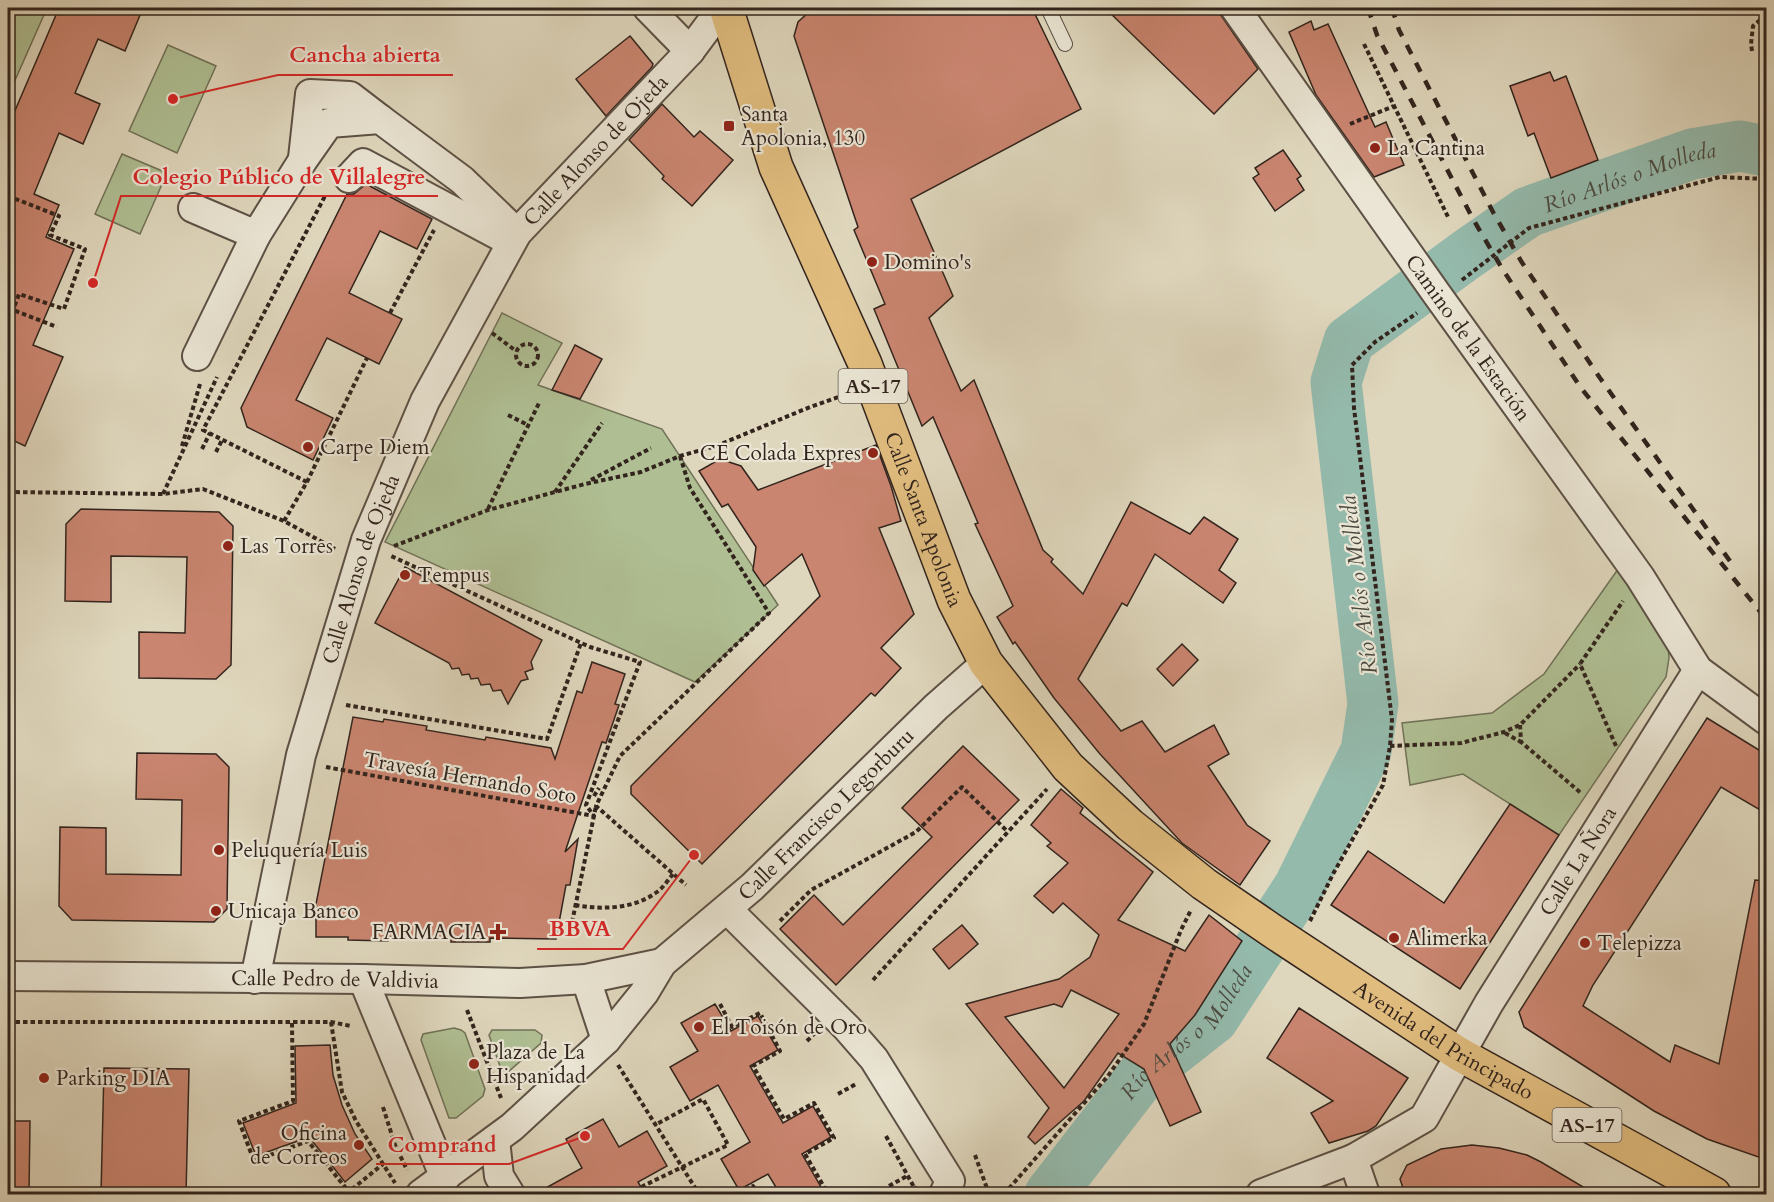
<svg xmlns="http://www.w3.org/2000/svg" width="1774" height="1202" viewBox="0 0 1774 1202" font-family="Cardo,serif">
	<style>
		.green { fill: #afbf93; stroke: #707258; stroke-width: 1.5 }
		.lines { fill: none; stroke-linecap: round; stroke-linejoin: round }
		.river { stroke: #94baac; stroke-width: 51 }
		.building { fill: #ca8570; stroke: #32241d; stroke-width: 1.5; fill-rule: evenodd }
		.service-casing { stroke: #5d5145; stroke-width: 16 }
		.minor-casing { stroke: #5d5145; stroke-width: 32 }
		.primary-casing { stroke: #32241d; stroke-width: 36 }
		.path { stroke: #32241d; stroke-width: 4; stroke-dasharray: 4.5 3; stroke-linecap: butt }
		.service { stroke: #eae5d4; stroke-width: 14 }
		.minor { stroke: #eae5d4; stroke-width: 28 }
		.primary { stroke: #e0bc7e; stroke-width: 33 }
		.rail { stroke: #32241d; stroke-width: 4.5; stroke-dasharray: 10 10; stroke-linecap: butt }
		.poi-dot { fill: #8f2418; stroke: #eae5d4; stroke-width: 2 }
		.labels { text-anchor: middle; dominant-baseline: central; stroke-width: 4.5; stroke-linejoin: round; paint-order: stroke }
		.shield { fill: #eae5d4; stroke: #695e54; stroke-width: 1.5 }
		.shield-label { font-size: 20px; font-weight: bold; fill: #32241d }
		.poi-label { font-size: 21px; fill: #32241d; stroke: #eae5d4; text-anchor: start }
		.street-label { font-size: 21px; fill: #32241d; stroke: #eae5d4 }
		.water-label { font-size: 22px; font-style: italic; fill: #4a4a41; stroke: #eae5d4 }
		.leader { fill: none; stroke: #d62828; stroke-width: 2 }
		.callout-dot { fill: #d62828; stroke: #eae5d4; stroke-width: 2 }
		.callout-label { font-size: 22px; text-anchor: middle; font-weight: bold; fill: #d62828; stroke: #eae5d4; stroke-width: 4.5; stroke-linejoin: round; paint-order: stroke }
	</style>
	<rect width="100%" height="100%" fill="#dfd7bd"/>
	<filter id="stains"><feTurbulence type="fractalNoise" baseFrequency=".00333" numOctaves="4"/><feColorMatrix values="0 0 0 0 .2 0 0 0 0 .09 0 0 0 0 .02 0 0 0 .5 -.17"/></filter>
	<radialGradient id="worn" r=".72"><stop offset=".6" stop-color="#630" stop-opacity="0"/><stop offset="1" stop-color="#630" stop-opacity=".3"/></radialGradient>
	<g class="green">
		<polygon points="8,8 47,8 12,87 8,86"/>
		<polygon points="168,45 216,66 177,153 129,131"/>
		<polygon points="122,154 167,173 140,234 95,214"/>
		<polygon points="502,313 562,343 538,385 662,429 778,605 695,682 385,542"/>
		<polygon points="1621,565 1668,645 1669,658 1666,677 1559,835 1463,774 1410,785 1402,723 1492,713 1544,674"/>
		<polygon points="454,1028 461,1030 465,1033 485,1089 483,1096 456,1118 449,1118 421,1040 423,1034"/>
		<polygon points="492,1030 535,1030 542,1035 541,1043 508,1072 501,1069 489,1035"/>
	</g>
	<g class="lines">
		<path class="river" id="s1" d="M1050,1194l93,-120 70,-55 86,-132 67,-136 7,-47 -37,-322 13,-41 117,-86 62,-43 164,-58 48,-8 26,5"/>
	</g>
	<g class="building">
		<polygon points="59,8 143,8 125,51 98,39 75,93 100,104 83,144 59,133 34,194 59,205 46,237 74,249 33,345 63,357 25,446 8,438 8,127"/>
		<polygon points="818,8 1032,8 1081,109 911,199 953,296 929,318 961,391 974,380 1043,550 1053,559 1051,562 1083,594 1131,502 1190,534 1204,517 1238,539 1219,570 1236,583 1223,603 1155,554 1127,606 1122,603 1078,679 1121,731 1142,721 1165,752 1214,725 1229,754 1208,766 1247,825 1270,841 1240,885 1182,843 1100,754 1054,698 1015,642 1013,644 997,617 1013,606 975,524 978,523 933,417 922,426 874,309 885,304 854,230 858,227 794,36 798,22 810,11"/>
		<polygon points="1105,8 1216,8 1258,69 1214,114"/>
		<polygon points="1311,21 1314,30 1328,24 1375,127 1386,122 1404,165 1374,177 1316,95 1289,32"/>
		<polygon points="630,36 653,64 652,67 606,116 576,79"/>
		<polygon points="1550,72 1554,81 1566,76 1598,160 1551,178 1534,133 1528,136 1510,86"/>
		<polygon points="662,104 694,137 700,131 733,160 692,206 662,179 664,176 629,140"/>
		<polygon points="1283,150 1301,176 1297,179 1304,190 1275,211 1253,178 1259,174 1255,168"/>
		<polygon points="366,184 432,219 417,249 380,231 349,293 402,319 379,364 327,338 296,400 333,418 313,460 247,427 241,408 347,194 354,194"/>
		<polygon points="575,345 602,359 580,399 552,390"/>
		<polygon points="876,445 891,486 901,521 879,528 914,614 881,648 901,668 875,696 871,693 702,864 631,794 631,786 820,596 802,554 764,586 753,570 756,547 728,504 722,507 699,471 720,459 741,466 758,490"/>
		<polygon points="81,509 219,512 233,526 231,665 216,679 139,678 139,632 185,633 187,557 111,556 111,602 65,601 66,524"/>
		<polygon points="405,567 542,640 531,662 533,669 525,672 528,679 521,681 508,704 501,690 493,691 490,684 481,685 478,678 471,679 469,674 462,675 459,668 452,669 449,663 375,623"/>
		<polygon points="1182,644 1198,660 1173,686 1157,669"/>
		<polygon points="592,662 625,674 615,704 619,705 606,743 602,742 565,852 578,839 570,885 566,885 556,939 490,938 490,942 451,942 451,938 388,937 388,941 348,940 348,937 316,937 316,904 353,717 383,722 384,719 427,726 426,730 485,740 486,737 551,748 555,759 577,691 582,693"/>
		<polygon points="1707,718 1767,755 1767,814 1721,787 1593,985 1583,1006 1670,1062 1675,1045 1719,1064 1755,880 1767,881 1767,1160 1707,1139 1654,1111 1524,1027 1519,1012"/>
		<polygon points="963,746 1019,800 836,985 780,929 814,895 843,925 932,837 902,808"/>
		<polygon points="137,753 216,754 229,767 227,909 214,922 72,920 59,906 60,827 106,828 106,874 181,875 182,800 136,799"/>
		<path d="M1061,789l22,19 -3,5 73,59 -35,48 67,31 24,-36 33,26 -47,74 -25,29 31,68 -31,14 -26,-57 -26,-16 -34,48 -49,43 -7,-7 21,-29 -83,-104 93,-25 31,-22 9,-22 -36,-32 -10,10 -19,-17 34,-33 -21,-17 4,-3 -20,-18zM1071,990l48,24 -55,74 -59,-71 49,-13 8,3z"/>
		<polygon points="1510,804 1559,835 1460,989 1331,905 1368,851 1444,903"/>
		<polygon points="962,925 978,944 949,969 933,949"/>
		<polygon points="715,1004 731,1031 758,1016 778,1050 750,1066 783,1123 813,1106 831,1137 802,1154 825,1194 780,1194 768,1174 739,1190 721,1159 750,1142 718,1085 690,1101 670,1067 698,1051 681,1023"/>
		<polygon points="1299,1008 1408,1078 1376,1126 1368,1131 1329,1143 1311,1113 1333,1101 1267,1058"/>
		<polygon points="330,1045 333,1075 342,1105 355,1134 372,1159 345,1182 309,1137 256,1156 243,1123 296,1103 295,1046"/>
		<polygon points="104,1068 189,1069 186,1194 101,1194"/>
		<polygon points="603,1119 619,1147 647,1131 667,1166 638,1182 645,1194 535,1194 582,1168 566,1139"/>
		<polygon points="8,1121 30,1121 29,1194 8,1194"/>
		<polygon points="1472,1145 1499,1148 1527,1155 1541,1162 1595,1194 1405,1194 1400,1179 1407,1165 1441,1149"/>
	</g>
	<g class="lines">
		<defs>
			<polyline id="service" points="1048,8 1065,44"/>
			<g id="minor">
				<polyline points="648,8 690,51"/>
				<path id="s2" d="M1235,8l201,285 204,284 58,93 68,50"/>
				<polyline points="303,158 310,94 350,96 380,119"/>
				<polyline points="349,178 363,163 511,242"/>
				<polyline points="193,208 256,235"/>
				<polyline points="197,356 256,235 303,160 329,123 380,119 462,180 517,233"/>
				<polyline points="727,909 847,1028 874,1059 950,1181 944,1194"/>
				<path id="s3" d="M8,976l355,3 157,4 66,-4 76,-16"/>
				<path id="s4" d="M255,979l46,-224 65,-215 59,-139 92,-168 173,-182 32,-43"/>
				<polyline points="363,979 445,1178"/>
				<polyline points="586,979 606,1040"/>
				<polyline points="495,1140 499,1176 510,1194"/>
				<polyline points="1353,1159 1365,1194"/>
				<path id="s5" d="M421,1194l91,-67 94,-87 38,-47 18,-30 90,-76 184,-180 50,-44"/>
				<path id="s6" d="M1261,1194l92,-35 71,-41 65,-115 209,-333"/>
			</g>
			<g id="primary">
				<path id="s7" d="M726,8l50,159 89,197 89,236 32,63 82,104 62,58 74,59 67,46 188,124 255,140"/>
			</g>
		</defs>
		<use href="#service" class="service-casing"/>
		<use href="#minor" class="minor-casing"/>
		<use href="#primary" class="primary-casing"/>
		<g class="path">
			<polyline points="1364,44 1449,219"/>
			<polyline points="1752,51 1751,44 1753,26 1766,15"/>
			<polyline points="1350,124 1394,106"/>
			<polyline points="8,196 59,216 50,235 85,249 64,309 19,294 13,310"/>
			<polyline points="1462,280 1529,228 1720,177 1766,179"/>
			<polyline points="8,308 57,327"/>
			<polyline points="390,313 434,230"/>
			<polyline points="492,333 516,351"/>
			<circle cx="527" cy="355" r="11"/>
			<polyline points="508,415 528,425"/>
			<polyline points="182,446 200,384"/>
			<polyline points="202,449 210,433"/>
			<polyline points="216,452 222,440"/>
			<polyline points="680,456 690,488 769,613 620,756 596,806 686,885"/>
			<polyline points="591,480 651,448"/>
			<polyline points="307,482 203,430 326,194"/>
			<polyline points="8,492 163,494 203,489 284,521 335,549"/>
			<polyline points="555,492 602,423"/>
			<polyline points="163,494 217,377"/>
			<polyline points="488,509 539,403"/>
			<polyline points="284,521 307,482 367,358"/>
			<polyline points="394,546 488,510 585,484 641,472 680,456 716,446 810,407 844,395"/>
			<polyline points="346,705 547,739 581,643"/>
			<polyline points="1520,725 1521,742 1581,793"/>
			<polyline points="1505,733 1521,742"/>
			<polyline points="1390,746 1461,743 1504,732 1520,725 1580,664"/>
			<polyline points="1616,746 1580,664 1623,601"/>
			<polyline points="326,767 594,816 586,805 640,662 590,647 391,556"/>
			<polyline points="594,796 599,788"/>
			<path d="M575,905c28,5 59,4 82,-13 6,-4 11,-12 16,-18"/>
			<polyline points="780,921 811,890 916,832 962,787 1008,832"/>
			<polyline points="1310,921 1333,874 1383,785 1390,746 1392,720 1354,408 1352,365 1375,342 1417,313"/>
			<polyline points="569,937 596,806"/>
			<polyline points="873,980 1047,789"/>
			<polyline points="720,1004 732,1027 760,1013 780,1051 753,1066 784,1119 814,1103 834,1138 805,1154 828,1194"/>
			<polyline points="467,1010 501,1098"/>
			<polyline points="8,1022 331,1022 351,1026"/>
			<polyline points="331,1022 342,1092 356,1121 395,1183"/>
			<polyline points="292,1023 293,1101 239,1121 254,1161 308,1141 349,1192"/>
			<polyline points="807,1041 815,1033"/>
			<polyline points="618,1065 699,1194"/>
			<polyline points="838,1094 856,1084"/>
			<polyline points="383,1107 395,1145 407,1170"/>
			<polyline points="886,1136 915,1189 917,1187"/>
			<polyline points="975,1155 989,1194"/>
			<polyline points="889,1186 907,1176"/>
			<polyline points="346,1194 383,1164"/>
			<polyline points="648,1194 643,1186 728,1145 703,1099 655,1125"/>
			<polyline points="739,1194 753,1186 758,1194"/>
			<polyline points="857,1194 863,1191 865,1194"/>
			<polyline points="1004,1194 1108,1076 1144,1024 1181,930 1191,910"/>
		</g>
		<use href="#service" class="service"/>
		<use href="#minor" class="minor"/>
		<use href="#primary" class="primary"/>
		<g class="rail">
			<polyline points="1368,8 1377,35 1473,219 1503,270 1581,388 1766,619"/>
			<polyline points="1392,8 1399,30 1493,212 1521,261 1600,378 1732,564"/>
		</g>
	</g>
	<g class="poi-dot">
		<rect x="723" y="120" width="12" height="12" rx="3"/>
		<circle cx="1375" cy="148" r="6"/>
		<circle cx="872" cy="262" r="6"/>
		<circle cx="308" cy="447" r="6"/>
		<circle cx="873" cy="453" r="6"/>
		<circle cx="228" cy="546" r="6"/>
		<circle cx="405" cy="575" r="6"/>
		<circle cx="219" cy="850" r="6"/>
		<circle cx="216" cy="911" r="6"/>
		<path d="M495 923h6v6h6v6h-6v6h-6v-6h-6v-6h6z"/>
		<circle cx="1394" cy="938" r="6"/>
		<circle cx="1585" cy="943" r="6"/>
		<circle cx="699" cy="1027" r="6"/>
		<circle cx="474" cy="1064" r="6"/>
		<circle cx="44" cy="1078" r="6"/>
		<circle cx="359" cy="1145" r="6"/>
	</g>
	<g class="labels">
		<g class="shield">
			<rect x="838.5" y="369" width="69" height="34" rx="4.5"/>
			<rect x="1552.5" y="1108" width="69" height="34" rx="4.5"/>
		</g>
		<g class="shield-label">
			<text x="873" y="386">AS-17</text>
			<text x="1587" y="1125">AS-17</text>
		</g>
		<g class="poi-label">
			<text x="741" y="114">Santa<tspan x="741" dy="24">Apolonia, 130</tspan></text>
			<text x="1387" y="148">La Cantina</text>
			<text x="884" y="262">Domino's</text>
			<text x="320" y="447">Carpe Diem</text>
			<text x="861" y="453" text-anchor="end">CE Colada Expres</text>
			<text x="240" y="546">Las Torres</text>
			<text x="417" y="575">Tempus</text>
			<text x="231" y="850">Peluquería Luis</text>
			<text x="228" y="911">Unicaja Banco</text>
			<text x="486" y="932" text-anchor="end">FARMACIA</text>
			<text x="1406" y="938">Alimerka</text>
			<text x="1597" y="943">Telepizza</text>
			<text x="711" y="1027">El Toisón de Oro</text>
			<text x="486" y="1052">Plaza de La<tspan x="486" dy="24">Hispanidad</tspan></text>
			<text x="56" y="1078">Parking DIA</text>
			<text x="347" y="1133" text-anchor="end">Oficina<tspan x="347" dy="24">de Correos</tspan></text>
		</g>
		<g class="street-label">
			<text stroke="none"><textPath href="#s4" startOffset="910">Calle Alonso de Ojeda</textPath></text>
			<text stroke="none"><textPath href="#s2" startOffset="404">Camino de la Estación</textPath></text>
			<text stroke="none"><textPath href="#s7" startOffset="549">Calle Santa Apolonia</textPath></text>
			<text stroke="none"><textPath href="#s4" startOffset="424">Calle Alonso de Ojeda</textPath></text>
			<text transform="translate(470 778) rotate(10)">Travesía Hernando Soto</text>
			<text stroke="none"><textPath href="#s5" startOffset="558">Calle Francisco Legorburu</textPath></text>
			<text stroke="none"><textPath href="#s6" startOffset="480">Calle La Ñora</textPath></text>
			<text stroke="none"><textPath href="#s3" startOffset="327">Calle Pedro de Valdivia</textPath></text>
			<text stroke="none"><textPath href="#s7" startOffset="1304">Avenida del Principado</textPath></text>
		</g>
		<g class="water-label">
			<text stroke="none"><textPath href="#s1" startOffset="1293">Río Arlós o Molleda</textPath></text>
			<text transform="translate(1359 585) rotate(-97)">Río Arlós o Molleda</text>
			<text stroke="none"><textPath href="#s1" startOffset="213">Río Arlós o Molleda</textPath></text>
		</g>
	</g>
	<path class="leader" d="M173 99L278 75H453M93 283L121 196H438M694 855L623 949H537M585 1136L509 1164H376"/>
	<g class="callout-dot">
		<circle cx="173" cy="99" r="6"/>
		<circle cx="93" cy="283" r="6"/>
		<circle cx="694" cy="855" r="6"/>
		<circle cx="585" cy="1136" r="6"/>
	</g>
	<g class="callout-label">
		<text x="365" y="62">Cancha abierta</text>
		<text x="279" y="184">Colegio Público de Villalegre</text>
		<text x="580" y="936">BBVA</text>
		<text x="442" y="1152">Comprand</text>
	</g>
	<rect width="1774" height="1202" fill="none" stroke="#dfd7bd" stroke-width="30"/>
	<rect x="9" y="9" width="1756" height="1184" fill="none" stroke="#32241d" stroke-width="3"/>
	<rect x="15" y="15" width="1744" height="1172" fill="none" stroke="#32241d" stroke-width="1.5"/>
	<rect width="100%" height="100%" filter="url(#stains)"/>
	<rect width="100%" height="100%" fill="url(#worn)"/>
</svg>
